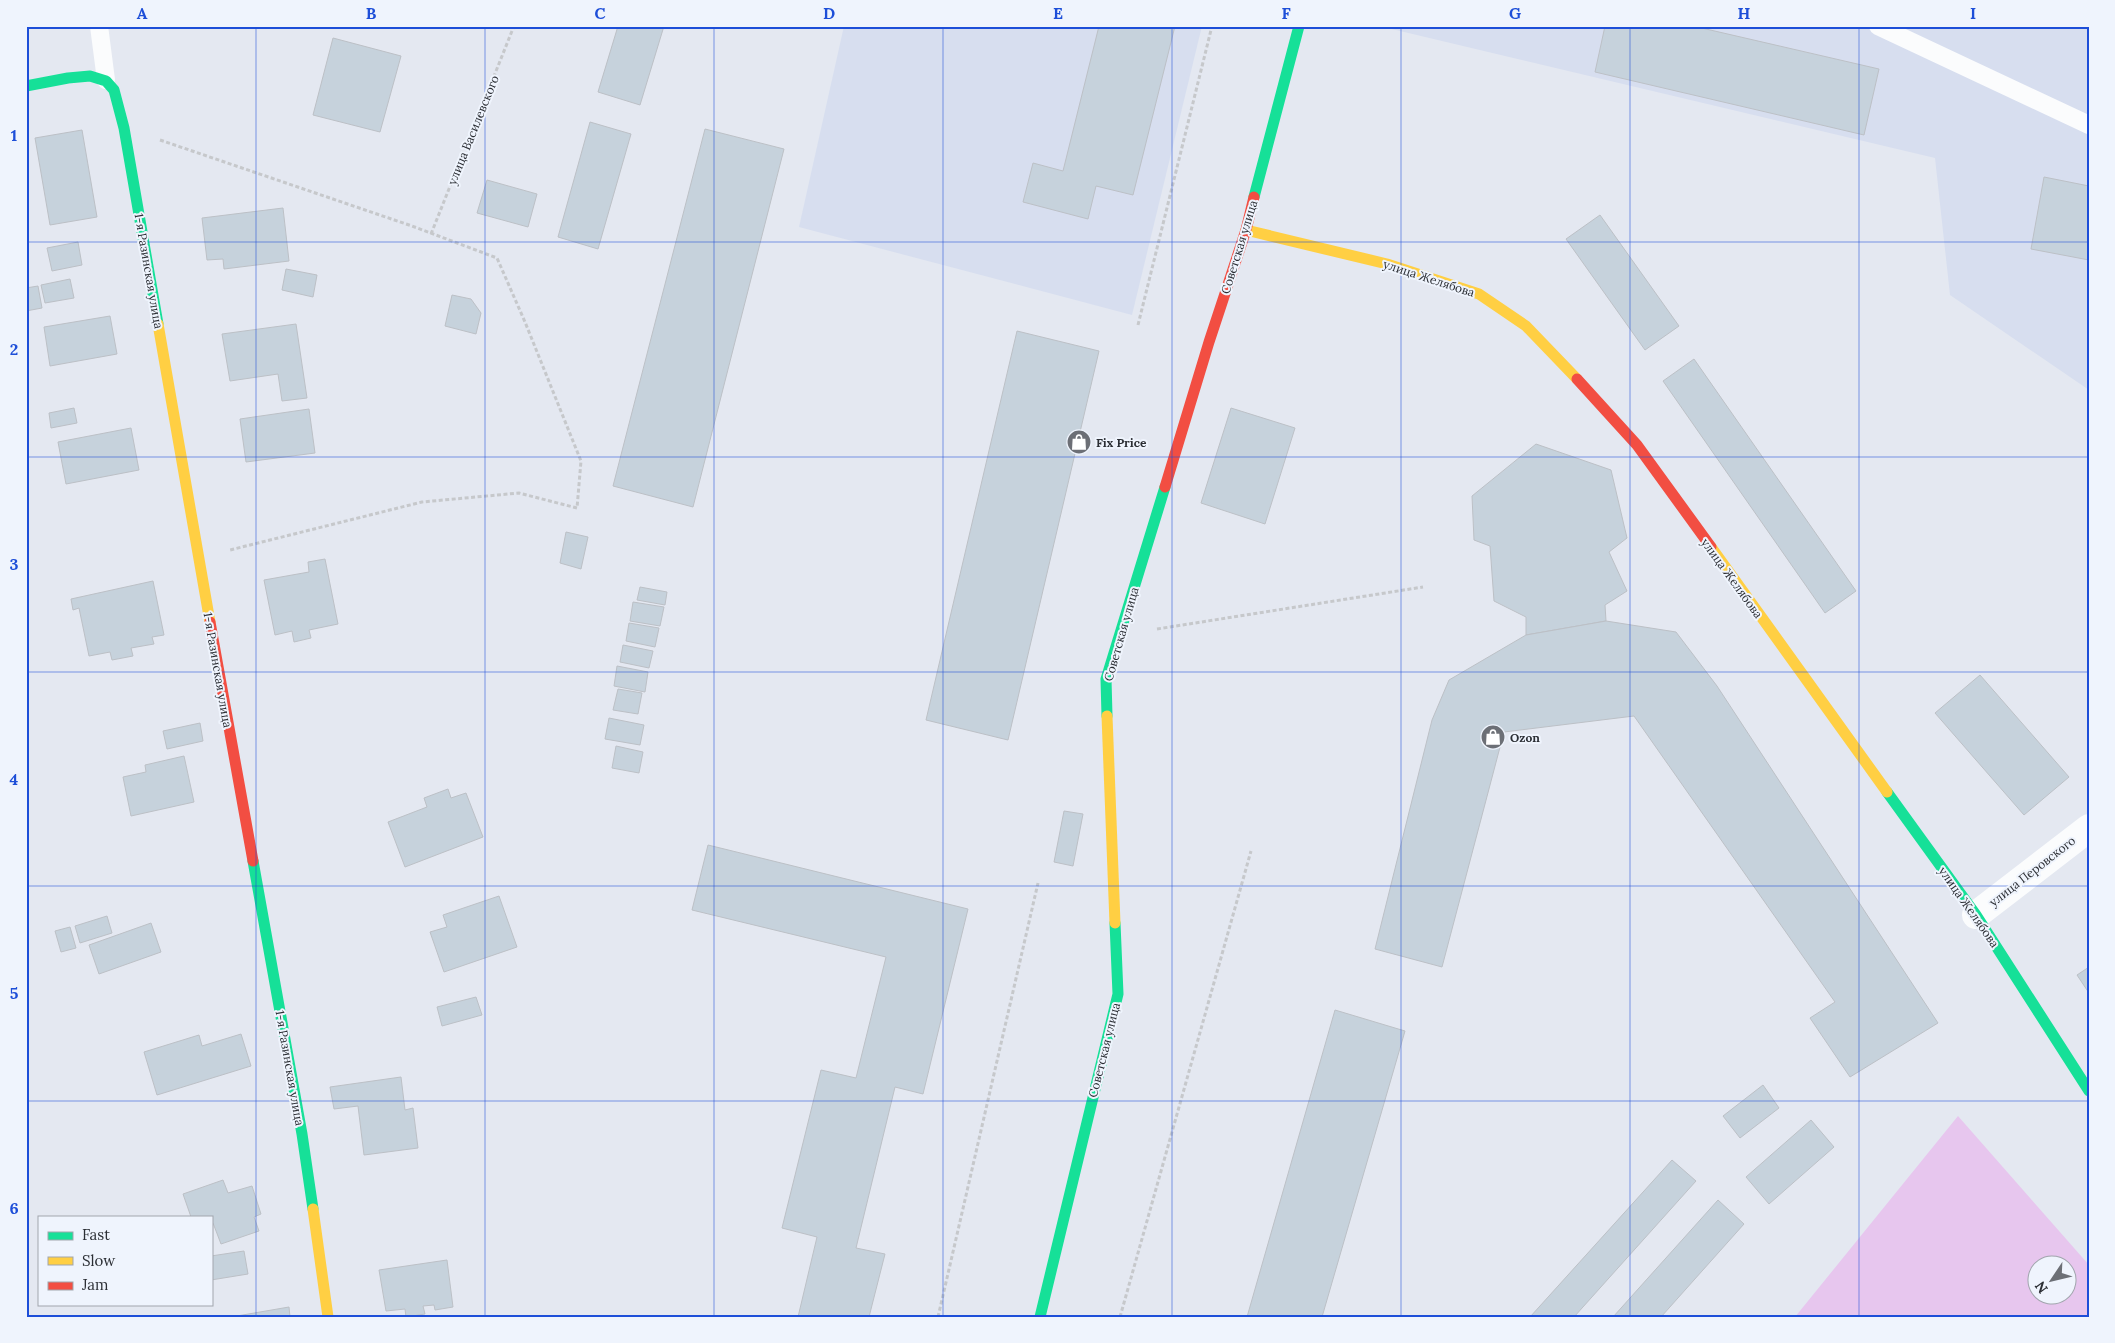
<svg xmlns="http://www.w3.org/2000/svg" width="2115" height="1343" viewBox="0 0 2115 1343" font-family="Lora,serif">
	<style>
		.built { fill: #d7deef }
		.green { fill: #e7c6ee; fill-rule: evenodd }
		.building { fill: #c6d2dc; stroke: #bcc0c6 }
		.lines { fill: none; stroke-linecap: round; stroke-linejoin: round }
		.path { stroke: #c6c8cb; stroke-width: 3; stroke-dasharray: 4 2.5; stroke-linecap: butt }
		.lane { stroke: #fbfcfd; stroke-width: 18 }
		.street { stroke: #fbfcfd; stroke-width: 28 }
		.fast { stroke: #16e098; stroke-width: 11 }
		.slow { stroke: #ffcf43; stroke-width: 11 }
		.jam { stroke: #f24e42; stroke-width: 11 }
		.grid { fill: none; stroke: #1d4ed8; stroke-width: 1; stroke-opacity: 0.55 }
		.labels { text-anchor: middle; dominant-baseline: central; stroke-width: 4; stroke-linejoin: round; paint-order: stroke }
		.street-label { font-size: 12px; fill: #2b2e34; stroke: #eff4fd }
		.poi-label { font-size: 12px; font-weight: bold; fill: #2b2e34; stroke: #eff4fd; text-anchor: start }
		.neatline { fill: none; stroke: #1d4ed8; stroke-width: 2 }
		.grid-label { font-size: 16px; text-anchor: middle; font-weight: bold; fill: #1d4ed8 }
	</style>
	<rect width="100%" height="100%" fill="#e4e8f1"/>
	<g class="built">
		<polygon points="844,26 1202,26 1132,315 799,227"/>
		<polygon points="1379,26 2089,26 2089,390 1950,295 1935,158"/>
	</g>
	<path class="green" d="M1958,1116l131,149v52h-294zM2038,1266h30v30h-30z"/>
	<g class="building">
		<polygon points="618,26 664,26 640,105 598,92"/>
		<polygon points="1099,26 1175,26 1133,195 1096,186 1088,219 1023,202 1033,163 1063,171"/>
		<polygon points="1605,26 1693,26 1879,69 1864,135 1595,72"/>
		<polygon points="333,38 401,56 380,132 313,115"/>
		<polygon points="590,122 631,134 598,249 558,237"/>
		<polygon points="705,129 784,149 693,507 613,486"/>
		<polygon points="82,130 97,217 50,225 35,138"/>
		<polygon points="2044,177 2089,186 2089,260 2031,249"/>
		<polygon points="487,180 537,194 528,227 477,213"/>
		<polygon points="283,208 289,261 224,269 223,259 207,260 202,218"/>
		<polygon points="1600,215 1679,326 1645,350 1566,239"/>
		<polygon points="78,242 82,265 52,271 47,248"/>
		<polygon points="286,269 317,275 313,297 282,290"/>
		<polygon points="70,279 74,298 45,303 41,285"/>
		<polygon points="38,286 42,308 26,311 26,288"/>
		<polygon points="452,295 471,299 481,313 476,334 445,326"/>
		<polygon points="110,316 117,354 50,366 44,327"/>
		<polygon points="296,324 307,398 282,401 278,374 230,381 222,334"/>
		<polygon points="1017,331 1099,351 1008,740 926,720"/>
		<polygon points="1694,359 1856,591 1825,613 1663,381"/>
		<polygon points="74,408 77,423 51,428 49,413"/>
		<polygon points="1231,408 1295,428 1265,524 1201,503"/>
		<polygon points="309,409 315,453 246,462 240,419"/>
		<polygon points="131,428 139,470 66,484 58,442"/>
		<polygon points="1536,444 1611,470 1627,538 1609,552 1627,591 1605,605 1606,621 1526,635 1526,617 1494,601 1490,546 1474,540 1472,496"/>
		<polygon points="566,532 588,537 581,569 560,563"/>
		<polygon points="325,559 338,624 309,630 311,638 294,642 292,631 275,635 264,580 309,572 308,562"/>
		<polygon points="153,581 164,635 152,637 154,644 131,648 133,656 112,660 110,652 89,656 79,608 73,610 71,599"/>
		<polygon points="640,587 667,592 665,605 637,600"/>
		<polygon points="633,602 664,607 660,626 630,621"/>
		<polygon points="1606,621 1676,632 1717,686 1938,1023 1850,1077 1810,1018 1835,1002 1634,716 1504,732 1442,967 1375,949 1432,720 1449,680 1526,635"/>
		<polygon points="629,623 659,628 655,647 626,641"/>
		<polygon points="623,645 653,651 649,668 620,662"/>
		<polygon points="617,666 648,672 645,692 614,686"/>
		<polygon points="1980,675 2069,777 2024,815 1935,713"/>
		<polygon points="618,689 642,693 638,714 613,710"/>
		<polygon points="609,718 644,725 640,745 605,739"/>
		<polygon points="200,723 203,741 167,749 163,731"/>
		<polygon points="616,746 643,752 639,773 612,768"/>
		<polygon points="184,756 194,802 131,816 123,777 146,772 145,765"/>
		<polygon points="448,789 451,798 466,793 483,837 405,867 388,822 427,807 424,798"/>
		<polygon points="1064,811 1083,814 1073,866 1054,862"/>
		<polygon points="708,845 968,909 923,1094 895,1087 856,1248 885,1254 869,1317 798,1317 817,1237 782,1228 821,1070 856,1078 886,957 692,910"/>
		<polygon points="499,896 517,947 444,972 430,932 447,927 443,915"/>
		<polygon points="107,916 112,933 80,943 75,926"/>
		<polygon points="151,923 161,952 99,974 89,945"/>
		<polygon points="70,927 76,948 61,952 55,931"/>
		<polygon points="2089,967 2089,993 2077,975"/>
		<polygon points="476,997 482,1015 442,1026 437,1007"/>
		<polygon points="1335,1010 1405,1031 1322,1317 1247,1317"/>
		<polygon points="241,1034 251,1066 157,1095 144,1052 199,1035 202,1046"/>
		<polygon points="401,1077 405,1110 413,1108 418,1148 364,1155 358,1106 334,1109 330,1087"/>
		<polygon points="1763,1085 1779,1108 1740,1138 1723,1116"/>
		<polygon points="1811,1120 1834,1147 1769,1204 1746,1177"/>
		<polygon points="1672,1160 1696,1181 1574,1317 1530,1317"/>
		<polygon points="223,1180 228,1193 252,1186 261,1214 254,1217 259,1231 221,1244 213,1223 211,1224 211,1217 191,1217 183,1194"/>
		<polygon points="1718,1200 1744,1224 1661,1317 1613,1317"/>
		<polygon points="244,1251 248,1274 211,1280 211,1256"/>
		<polygon points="447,1260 453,1307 435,1310 434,1305 423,1306 425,1314 406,1317 405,1309 386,1311 379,1270"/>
		<polygon points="289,1307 290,1317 231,1317"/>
	</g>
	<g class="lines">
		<g class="path">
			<polyline points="160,140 412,226 497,258 525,322 581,461 577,508 519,493 422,502 230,550"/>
			<polyline points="431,234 514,26"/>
			<polyline points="1138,325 1212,26"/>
			<polyline points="1157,629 1423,587"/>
			<polyline points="938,1317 1038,883"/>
			<polyline points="1120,1317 1251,851"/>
		</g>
		<g class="lane">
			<polyline points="99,26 106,80"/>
			<polyline points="1878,26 2089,125"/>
		</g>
		<polyline class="street" points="1976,915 2089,828"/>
		<g class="fast">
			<polyline points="26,86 68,78 90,76 106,81 114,90 124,128 158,324"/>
			<polyline points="1254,197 1299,26"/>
			<polyline points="1107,716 1106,679 1165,487"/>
			<polyline points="1887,792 1976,915 2089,1091"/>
			<polyline points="253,861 302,1134 313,1209"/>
			<polyline points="1040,1317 1118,994 1115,923"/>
		</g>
		<g class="slow">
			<polyline points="1246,230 1387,264 1479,294 1526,326 1577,379"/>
			<polyline points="158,324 210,622"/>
			<polyline points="1711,547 1887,792"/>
			<polyline points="1107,716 1115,923"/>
			<polyline points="313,1209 328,1317"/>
		</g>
		<g class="jam">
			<polyline points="1577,379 1637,445 1711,547"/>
			<polyline points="1165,487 1209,342 1246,230 1254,197"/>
			<polyline points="210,622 253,861"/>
		</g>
	</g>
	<path class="grid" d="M256,26v1291M485,26v1291M714,26v1291M943,26v1291M1172,26v1291M1401,26v1291M1630,26v1291M1859,26v1291M26,242h2063M26,457h2063M26,672h2063M26,886h2063M26,1101h2063"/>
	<defs>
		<symbol id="shop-disc" viewBox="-11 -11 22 22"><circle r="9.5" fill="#6c6f76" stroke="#eff4fd"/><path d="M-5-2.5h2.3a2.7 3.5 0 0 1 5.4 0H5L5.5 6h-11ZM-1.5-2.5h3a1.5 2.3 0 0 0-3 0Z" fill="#fff"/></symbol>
	</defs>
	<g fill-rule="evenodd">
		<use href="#shop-disc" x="1065" y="428" width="28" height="28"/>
		<use href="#shop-disc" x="1479" y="723" width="28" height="28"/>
	</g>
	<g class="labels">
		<g class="street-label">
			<text transform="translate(473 130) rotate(-68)">улица Василевского</text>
			<text transform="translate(1239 247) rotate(-73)">Советская улица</text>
			<text transform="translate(149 271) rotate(80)">1-я Разинская улица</text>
			<text transform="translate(1429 278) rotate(18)">улица Желябова</text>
			<text transform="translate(1732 578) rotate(54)">улица Желябова</text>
			<text transform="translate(1121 634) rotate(-74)">Советская улица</text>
			<text transform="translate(218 670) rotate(80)">1-я Разинская улица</text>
			<text transform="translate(2032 871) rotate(-38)">улица Перовского</text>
			<text transform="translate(1969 907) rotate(55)">улица Желябова</text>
			<text transform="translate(1104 1050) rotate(-76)">Советская улица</text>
			<text transform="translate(290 1068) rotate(80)">1-я Разинская улица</text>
		</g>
		<g class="poi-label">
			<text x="1096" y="442">Fix Price</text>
			<text x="1510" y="737">Ozon</text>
		</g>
	</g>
	<rect width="2115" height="1343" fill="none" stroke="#eff4fd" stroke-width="55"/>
	<rect x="38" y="1216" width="175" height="90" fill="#eff4fd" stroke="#a1a5ad"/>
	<rect x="48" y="1232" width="25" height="8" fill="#16e098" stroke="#a1a5ad"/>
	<text x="82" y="1240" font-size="15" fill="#2b2e34">Fast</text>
	<rect x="48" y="1257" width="25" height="8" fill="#ffcf43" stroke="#a1a5ad"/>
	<text x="82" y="1266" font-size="15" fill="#2b2e34">Slow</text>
	<rect x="48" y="1282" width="25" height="8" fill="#f24e42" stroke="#a1a5ad"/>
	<text x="82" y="1290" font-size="15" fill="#2b2e34">Jam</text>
	<g transform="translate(2052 1280) rotate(235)"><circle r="24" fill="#eff4fd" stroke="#a1a5ad"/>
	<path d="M0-4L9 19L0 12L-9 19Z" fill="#6c6f76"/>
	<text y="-8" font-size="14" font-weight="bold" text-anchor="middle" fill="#2b2e34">N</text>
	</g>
	<rect x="28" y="28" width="2060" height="1288" class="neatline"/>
	<g class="grid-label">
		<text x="142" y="19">A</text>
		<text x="371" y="19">B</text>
		<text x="600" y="19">C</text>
		<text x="829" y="19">D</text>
		<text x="1058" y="19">E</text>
		<text x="1286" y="19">F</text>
		<text x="1515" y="19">G</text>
		<text x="1744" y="19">H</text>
		<text x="1973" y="19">I</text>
		<text x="14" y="141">1</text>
		<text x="14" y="355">2</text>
		<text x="14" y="570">3</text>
		<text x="14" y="785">4</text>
		<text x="14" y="999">5</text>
		<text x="14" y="1214">6</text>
	</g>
</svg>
